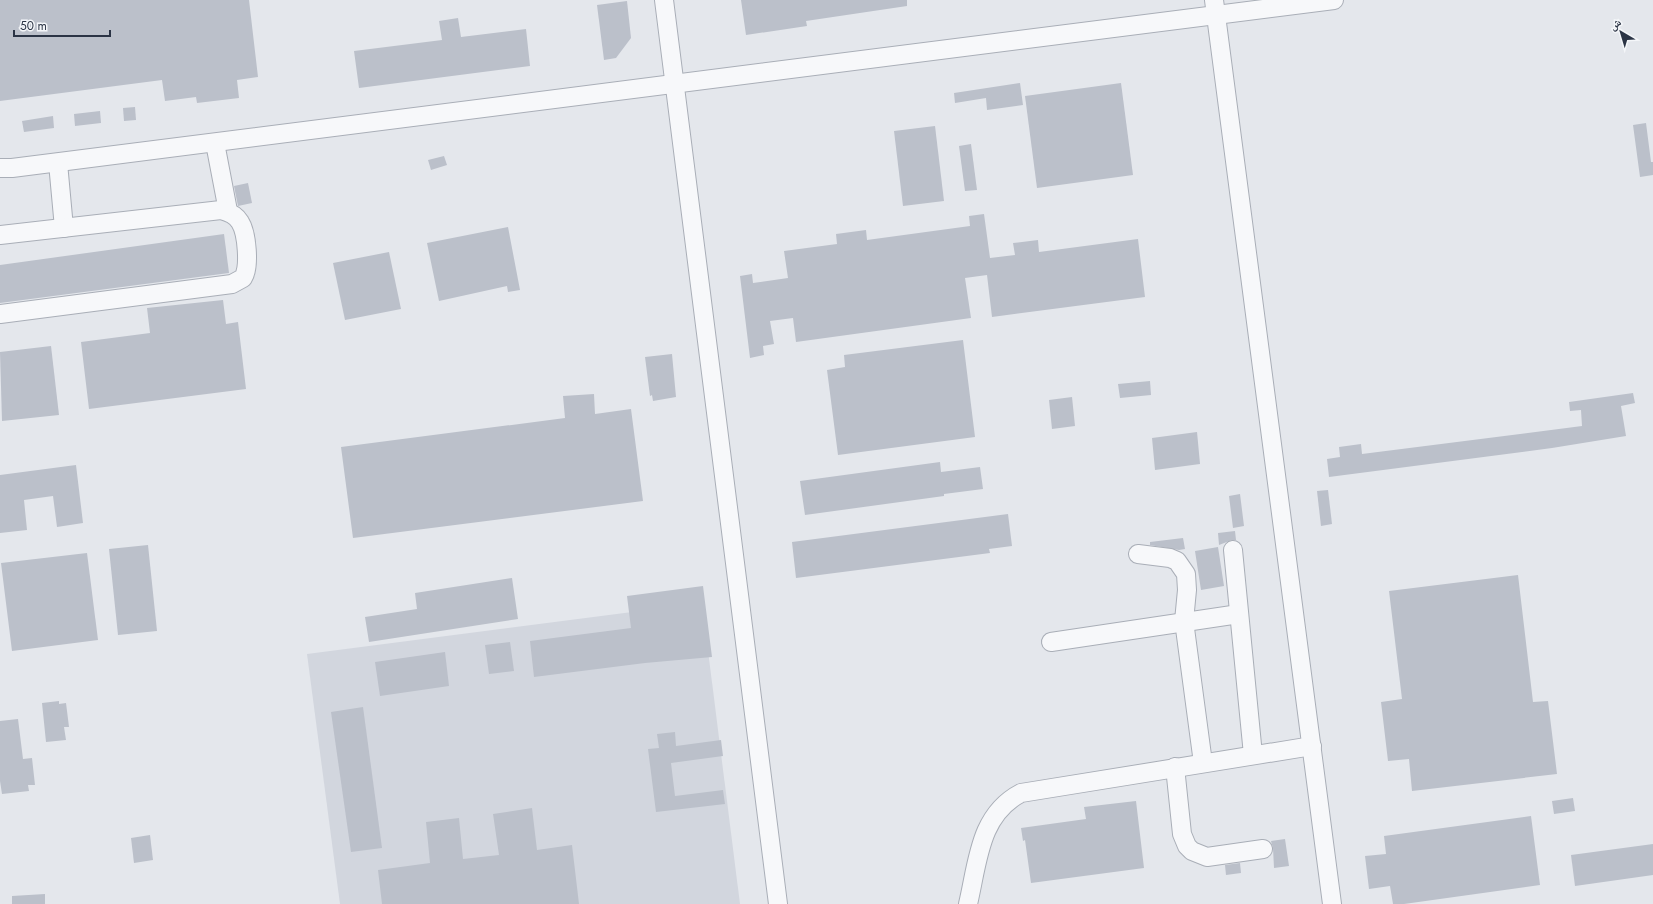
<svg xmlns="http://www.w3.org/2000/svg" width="1653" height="904" viewBox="0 0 1653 904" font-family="Jost,'Noto Naskh Arabic',sans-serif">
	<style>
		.built { fill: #d2d6de }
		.building { fill: #bbc0ca }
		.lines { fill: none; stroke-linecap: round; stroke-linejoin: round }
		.minor-casing { stroke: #a9aeb7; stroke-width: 20 }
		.minor { stroke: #f7f8fa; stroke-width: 18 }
	</style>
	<rect width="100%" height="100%" fill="#e4e7ec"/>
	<polygon class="built" points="702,603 740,904 340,904 307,654"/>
	<g class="building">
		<polygon points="0,0 249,0 258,77 237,80 239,98 197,103 196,97 165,101 162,80 0,101"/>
		<polygon points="741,0 907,0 907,6 806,21 807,26 746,35"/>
		<polygon points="627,1 631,38 616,58 604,60 597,5"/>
		<polygon points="458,18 461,37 526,29 530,66 359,88 354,51 442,40 439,21"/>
		<polygon points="1020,83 1023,105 987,110 986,98 955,103 954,93"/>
		<polygon points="1121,83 1133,175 1037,188 1025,96"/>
		<polygon points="135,107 136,120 124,121 123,108"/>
		<polygon points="100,111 101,123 75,126 74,114"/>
		<polygon points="53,116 54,128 24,132 22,121"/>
		<polygon points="1646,123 1651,162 1653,162 1653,175 1640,177 1633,125"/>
		<polygon points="935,126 944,201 903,206 894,131"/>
		<polygon points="971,144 977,190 965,191 959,146"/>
		<polygon points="444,156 447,165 431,170 428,160"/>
		<polygon points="248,183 252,203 238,206 234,186"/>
		<polygon points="984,214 990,258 1015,255 1013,243 1038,240 1039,252 1138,239 1145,297 992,317 987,275 965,278 971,318 796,342 793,318 770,321 774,344 763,346 764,355 750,358 740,276 752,274 753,283 788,278 784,251 837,244 836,234 866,230 867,240 970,226 969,216"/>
		<polygon points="508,227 520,290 508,292 507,286 439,301 427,243"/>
		<polygon points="224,234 229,273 0,303 0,265"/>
		<polygon points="389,252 401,309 345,320 333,263"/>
		<polygon points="223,300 226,324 238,322 246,389 89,409 81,342 150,333 147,308"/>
		<polygon points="963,340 975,437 838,455 827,370 845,367 844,355"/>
		<polygon points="51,346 59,415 2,421 0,352"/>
		<polygon points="672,354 676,397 653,401 652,395 650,396 645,357"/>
		<polygon points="1150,381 1151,395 1120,398 1118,384"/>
		<polygon points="1633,393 1635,403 1621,406 1626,436 1552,448 1329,477 1327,459 1340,457 1339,447 1361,444 1362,454 1582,426 1581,410 1570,411 1569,402"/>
		<polygon points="594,394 595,414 631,409 643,501 353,538 341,447 565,418 563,396"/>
		<polygon points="1072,397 1075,426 1052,429 1049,400"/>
		<polygon points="1197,432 1200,464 1155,470 1152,438"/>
		<polygon points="940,462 941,472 980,467 983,489 944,494 944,496 805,515 800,481"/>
		<polygon points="76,465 83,523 57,527 53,496 24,500 27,530 0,533 0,475"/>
		<polygon points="1328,490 1332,524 1321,526 1317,491"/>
		<polygon points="1240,494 1244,526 1233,528 1229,496"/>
		<polygon points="1008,514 1012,546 989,549 990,553 796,578 792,542"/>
		<polygon points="1235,531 1236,540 1232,540 1219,545 1218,533"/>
		<polygon points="1183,538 1185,549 1179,550 1150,545 1150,542"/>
		<polygon points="148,545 157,631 118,635 109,549"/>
		<polygon points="1218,547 1224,586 1201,590 1195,551"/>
		<polygon points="87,553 98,640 12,651 1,563"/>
		<polygon points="1518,575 1533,702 1548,701 1557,774 1412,791 1409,759 1388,761 1381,702 1402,699 1389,591"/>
		<polygon points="512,578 518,619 369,642 365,617 417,609 415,593"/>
		<polygon points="703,586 712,657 645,663 534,677 530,641 631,628 627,596"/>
		<polygon points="510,642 514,671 489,674 485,645"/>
		<polygon points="445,652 449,686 380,696 375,662"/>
		<polygon points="59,701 59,704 66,703 69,727 64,727 66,740 46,742 42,703"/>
		<polygon points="363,707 382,848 351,852 331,712"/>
		<polygon points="18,719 23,759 32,758 35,785 28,785 29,791 2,794 0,781 0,721"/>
		<polygon points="675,732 676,746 721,740 723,756 671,763 675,796 723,790 725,804 656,812 648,749 659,748 657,734"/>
		<polygon points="1573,798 1575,811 1554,814 1552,801"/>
		<polygon points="1136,801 1144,868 1031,883 1025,840 1023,841 1021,828 1086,819 1084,807"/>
		<polygon points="532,808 537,850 572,845 579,904 382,904 378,870 430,863 426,822 459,818 463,859 499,855 493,814"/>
		<polygon points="1531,816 1540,885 1404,904 1393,904 1390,886 1369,889 1365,856 1386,854 1384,836"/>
		<polygon points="150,835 153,860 134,863 131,838"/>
		<polygon points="1285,839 1289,866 1274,868 1273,848 1271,841"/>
		<polygon points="1653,844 1653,875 1575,886 1571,855"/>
		<polygon points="1240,863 1241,873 1226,875 1225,865"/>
		<polygon points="45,894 45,904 12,904 12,896"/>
	</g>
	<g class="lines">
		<defs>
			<g id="minor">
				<polyline points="664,0 778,904"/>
				<polyline points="1214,0 1332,904"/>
				<polyline points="215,143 228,211"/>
				<polyline points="58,163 64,228"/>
				<polyline points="0,168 12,168 1334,0"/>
				<path d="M0,235l221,-25c8,2 15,5 19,12 7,11 10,45 3,56l-11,6 -232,30"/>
				<polyline points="1233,550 1253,755"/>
				<polyline points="1138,554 1170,558 1177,561 1186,574 1187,590 1184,621 1203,763"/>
				<polyline points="1051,642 1239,614"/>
				<polyline points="1175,767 1182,834 1187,846 1192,851 1207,857 1263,849"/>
				<path d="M968,904c10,-42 11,-89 53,-111l291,-47"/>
			</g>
		</defs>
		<use href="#minor" class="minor-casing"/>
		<use href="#minor" class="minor"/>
	</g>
	<g transform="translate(1621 32) rotate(322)" stroke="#f4f6f9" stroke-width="3" paint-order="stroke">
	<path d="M0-3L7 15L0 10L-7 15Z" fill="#2b3445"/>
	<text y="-6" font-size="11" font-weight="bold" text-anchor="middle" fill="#2b3445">ش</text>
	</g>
	<path d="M14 30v6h96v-6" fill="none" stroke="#2b3445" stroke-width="2"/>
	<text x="20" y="30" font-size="12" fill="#2b3445" stroke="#f4f6f9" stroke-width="3" paint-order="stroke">50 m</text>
</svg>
